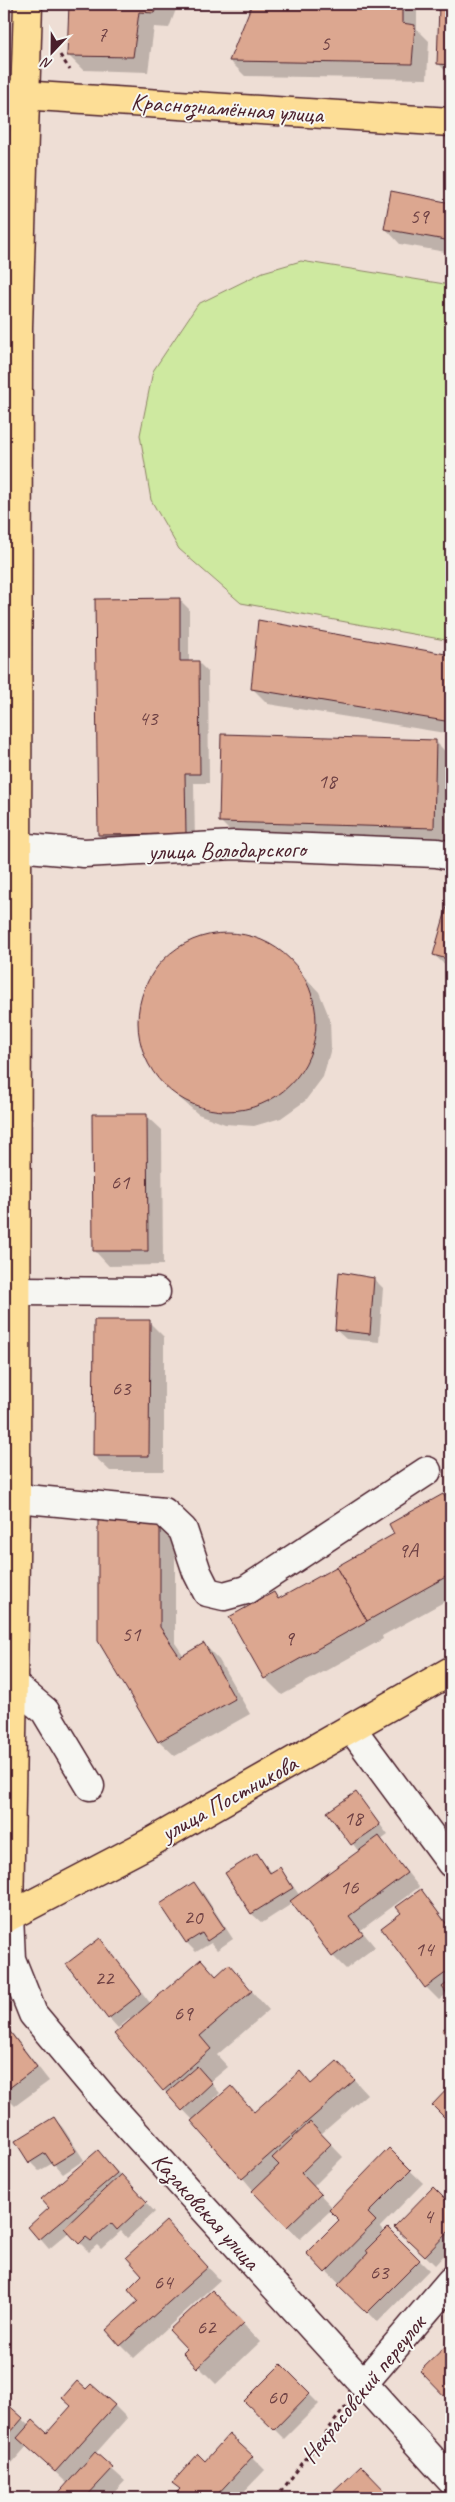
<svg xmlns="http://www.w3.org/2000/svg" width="455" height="2502" viewBox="0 0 455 2502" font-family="Caveat,sans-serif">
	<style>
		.green { fill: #cee9a0; stroke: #8c8466 }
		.shadow { fill: #0003 }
		.building { fill: #dca790; stroke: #4a1f2b }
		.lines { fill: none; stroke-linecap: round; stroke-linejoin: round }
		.minor-casing { stroke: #4a1f2b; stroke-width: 31 }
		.major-casing { stroke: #4a1f2b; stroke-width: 31 }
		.path { stroke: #4a1f2b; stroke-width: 3; stroke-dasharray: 4 4; stroke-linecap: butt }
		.minor { stroke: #f6f6f2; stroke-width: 28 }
		.major { stroke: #fdde96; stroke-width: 28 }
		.labels { text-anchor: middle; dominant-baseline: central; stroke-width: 4; stroke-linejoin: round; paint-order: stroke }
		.number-label { font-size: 21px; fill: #6e4144 }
		.street-label { font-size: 24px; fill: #4a1f2b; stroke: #f6f6f2 }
	</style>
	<rect width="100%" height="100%" fill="#eeded5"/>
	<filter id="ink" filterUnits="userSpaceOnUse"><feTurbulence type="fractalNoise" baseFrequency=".02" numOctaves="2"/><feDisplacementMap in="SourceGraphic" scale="10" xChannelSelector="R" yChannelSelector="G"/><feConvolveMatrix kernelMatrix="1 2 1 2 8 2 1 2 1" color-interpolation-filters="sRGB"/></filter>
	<g filter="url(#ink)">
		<polygon class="green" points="301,261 451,285 451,641 241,603 179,549 151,500 140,435 153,371 198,304 263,272"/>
		<g class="shadow">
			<polygon points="70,4 178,4 169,28 154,27 148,72 83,70 68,55"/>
			<polygon points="253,4 411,4 417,10 417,29 429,41 427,79 245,76 230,61"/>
			<polygon points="440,7 451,7 451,77 438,63"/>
			<polygon points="392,193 451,204 451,253 400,244 385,228"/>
			<polygon points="179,599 189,609 189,662 198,662 208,672 209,783 194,783 195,843 109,844 99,835"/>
			<polygon points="259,622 451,656 451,734 268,704 253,689"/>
			<polygon points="436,742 449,755 447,840 233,834 220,821"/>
			<polygon points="451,897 451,970 434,955"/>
			<polygon points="229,934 258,939 283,954 319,992 330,1019 331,1048 323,1077 305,1101 281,1118 254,1126 225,1124 198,1114 176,1095 160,1079 145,1055 139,1027 142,998 154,972 174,951 199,938"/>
			<polygon points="146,1115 162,1130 163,1265 109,1266 94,1250"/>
			<polygon points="374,1279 383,1288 379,1342 346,1339 336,1330"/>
			<polygon points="149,1322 164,1337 164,1471 110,1471 94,1456"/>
			<polygon points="443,1495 451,1503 451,1598 382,1636 383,1639 282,1695 265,1678 274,1593 280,1599 396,1534"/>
			<polygon points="159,1521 175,1536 175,1643 184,1656 204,1644 219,1660 250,1714 175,1756 159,1741"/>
			<polygon points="356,1793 388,1835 381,1840 419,1887 361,1930 375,1947 346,1969 333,1956 293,1903 262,1923 252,1914 227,1873 257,1854 272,1873 280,1868 300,1896 359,1852 329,1812"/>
			<polygon points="194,1883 203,1893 233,1939 217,1950 211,1943 196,1952 187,1943 162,1904"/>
			<polygon points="421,1891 451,1928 451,1997 448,1993 439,2000 426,1987 402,1913"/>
			<polygon points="100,1939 151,2004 201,1961 217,1977 229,1966 269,2010 217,2055 228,2067 210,2082 220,2093 214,2099 216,2101 254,2113 300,2073 312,2085 350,2075 367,2094 321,2134 343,2157 313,2187 333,2208 389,2150 423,2183 380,2227 385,2232 388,2229 429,2270 378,2322 308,2253 341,2220 331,2210 300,2239 254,2191 194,2121 164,2090 132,2017 118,2028 109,2018"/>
			<polygon points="4,2023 49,2081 15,2106 4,2095"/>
			<polygon points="54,2118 63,2128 84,2160 63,2174 53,2163 39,2171 30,2162"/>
			<polygon points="107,2161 155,2212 127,2238 121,2231 101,2249 97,2245 89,2252 69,2232 49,2249 30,2227"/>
			<polygon points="433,2188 451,2206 451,2248 435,2265 396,2227"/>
			<polygon points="179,2236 220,2280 134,2358 121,2345 140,2301 144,2276"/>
			<polygon points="229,2309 260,2342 216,2384 185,2353"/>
			<polygon points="451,2342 451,2401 422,2371"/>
			<polygon points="281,2366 319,2404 284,2439 246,2401"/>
			<polygon points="86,2391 114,2405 127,2418 95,2454 125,2481 109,2498 55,2498 68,2484 27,2446 12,2463 6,2458 4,2460 4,2402 29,2426 47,2435"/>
			<polygon points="252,2457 265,2470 238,2498 173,2498 205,2463"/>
			<polygon points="361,2468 391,2498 329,2498"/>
		</g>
		<g class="building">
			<polygon points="69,4 158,4 154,13 139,12 133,57 67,56"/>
			<polygon points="252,4 402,4 402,23 415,25 412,64 229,61"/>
			<polygon points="439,6 451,6 451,65 437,64"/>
			<polygon points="391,191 451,203 451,241 384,229"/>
			<polygon points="180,598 180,661 199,661 200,774 185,774 186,834 98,835 95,599"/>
			<polygon points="258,620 451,655 451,722 251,689"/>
			<polygon points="221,734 436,740 434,828 219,822"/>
			<polygon points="451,893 451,960 433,955"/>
			<circle cx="227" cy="1022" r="89"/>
			<polygon points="92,1114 147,1114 148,1251 93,1251"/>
			<polygon points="339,1272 374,1278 370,1334 335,1330"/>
			<polygon points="94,1320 150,1320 149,1456 93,1456"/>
			<polygon points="443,1494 451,1507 451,1574 367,1621 336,1567 394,1534 389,1524"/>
			<polygon points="160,1519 160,1627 180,1657 204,1643 235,1699 158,1742 98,1641 98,1520"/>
			<polygon points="336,1567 367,1621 264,1679 229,1617 274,1592 278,1599"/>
			<polygon points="356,1792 380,1825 351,1845 327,1812"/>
			<polygon points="379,1836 407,1873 349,1916 363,1934 332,1957 290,1901"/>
			<polygon points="257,1853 270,1873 280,1867 293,1888 251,1914 225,1873"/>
			<polygon points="194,1882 225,1929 207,1941 202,1933 186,1943 160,1904"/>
			<polygon points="421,1889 451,1930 451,1969 425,1988 381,1928 401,1913 396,1907"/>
			<polygon points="100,1938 142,1993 108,2019 66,1964"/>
			<polygon points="201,1959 216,1976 229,1964 252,1991 200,2036 211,2049 163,2091 114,2034"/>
			<polygon points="451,1980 451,1999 442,1987"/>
			<polygon points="451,2023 451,2042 442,2030"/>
			<polygon points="4,2024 37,2067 4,2092"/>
			<polygon points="337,2061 355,2080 242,2179 191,2121 231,2086 254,2112 300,2071 311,2084"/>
			<polygon points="197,2066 212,2083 182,2111 166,2093"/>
			<polygon points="451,2085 451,2124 432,2105"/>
			<polygon points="54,2117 76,2151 53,2165 45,2153 29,2163 15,2141"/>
			<polygon points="310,2122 331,2144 301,2173 321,2194 287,2227 252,2191 279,2165 272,2158"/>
			<polygon points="389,2148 411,2170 368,2213 376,2221 325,2273 306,2253 339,2220 329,2210"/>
			<polygon points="98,2150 117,2173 39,2240 28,2227 49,2208 41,2199"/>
			<polygon points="121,2174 147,2202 117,2230 111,2223 91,2241 86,2237 79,2244 64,2228"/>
			<polygon points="433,2187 451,2205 451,2229 425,2256 394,2227"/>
			<polygon points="166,2221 208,2267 120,2346 106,2330 138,2301 128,2289 142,2275 126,2257"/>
			<polygon points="388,2228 420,2260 367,2313 338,2285 368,2253 366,2250"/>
			<polygon points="212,2290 244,2323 197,2368 183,2353 187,2349 169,2330"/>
			<polygon points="451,2341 451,2403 420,2371"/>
			<polygon points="281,2364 310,2393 274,2430 244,2401"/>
			<polygon points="77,2381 86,2389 91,2384 115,2405 55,2472 17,2438 33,2420 47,2433 71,2406 62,2398"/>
			<polygon points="4,2401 23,2418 4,2440"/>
			<polygon points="229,2434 253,2456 214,2498 171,2498 180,2489 172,2483 198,2454 205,2461"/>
			<polygon points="95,2452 113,2468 85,2498 54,2498"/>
			<polygon points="361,2466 391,2497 327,2498"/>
		</g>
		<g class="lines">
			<defs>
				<g id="minor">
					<polyline points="17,847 84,853 235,845 437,853 451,856"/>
					<polyline points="17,1291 156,1292"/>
					<polyline points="16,1498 164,1512 183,1530 197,1572 207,1592 224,1596 246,1590 427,1471"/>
					<polyline points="13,1684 45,1711 90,1786"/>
					<polyline points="352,1729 451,1863"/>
					<polyline points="9,1916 11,1959 33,2014 105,2100 451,2480"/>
					<polyline points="363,2384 451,2281"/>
				</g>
				<g id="major">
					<polyline points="4,94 451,122"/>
					<polyline points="9,1916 16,1498 18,327 28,4"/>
					<polyline points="4,1919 153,1841 451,1671"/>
				</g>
			</defs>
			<use href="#minor" class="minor-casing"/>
			<use href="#major" class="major-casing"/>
			<g class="path">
				<polyline points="60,55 70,70"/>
				<polyline points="276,2498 347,2405"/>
			</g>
			<use href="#minor" class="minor"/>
			<use href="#major" class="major"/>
		</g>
	</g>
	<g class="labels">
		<g class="number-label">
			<text x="102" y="34">7</text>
			<text x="325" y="43">5</text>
			<text x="419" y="216">59</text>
			<text x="148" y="718">43</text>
			<text x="327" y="781">18</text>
			<text x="120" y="1182">61</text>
			<text x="121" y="1388">63</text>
			<text x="408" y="1550">9А</text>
			<text x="131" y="1634">51</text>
			<text x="289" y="1638">9</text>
			<text x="353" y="1818">18</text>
			<text x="349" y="1887">16</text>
			<text x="193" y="1917">20</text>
			<text x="424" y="1949">14</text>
			<text x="104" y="1978">22</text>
			<text x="183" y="2013">69</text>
			<text x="428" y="2216">4</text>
			<text x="379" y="2272">63</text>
			<text x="163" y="2282">64</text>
			<text x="206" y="2327">62</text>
			<text x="277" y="2397">60</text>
		</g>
		<g class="street-label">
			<text transform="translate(227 108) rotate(4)">Краснознамённая улица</text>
			<text transform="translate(227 850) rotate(-1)">улица Володарского</text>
			<text transform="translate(229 1798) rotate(-29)">улица Постникова</text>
			<text transform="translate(206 2211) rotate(48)">Казаковская улица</text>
			<text transform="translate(363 2389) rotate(-51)">Некрасовский переулок</text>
		</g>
	</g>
	<rect width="455" height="2502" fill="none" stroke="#f6f6f2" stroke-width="20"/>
	<rect x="10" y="10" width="435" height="2482" fill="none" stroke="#4a1f2b" stroke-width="2" filter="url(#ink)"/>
	<g transform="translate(52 52) rotate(202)" stroke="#f6f6f2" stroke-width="4" paint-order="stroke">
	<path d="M0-4L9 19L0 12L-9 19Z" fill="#4a1f2b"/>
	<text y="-8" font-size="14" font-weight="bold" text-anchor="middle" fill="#4a1f2b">N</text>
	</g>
</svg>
